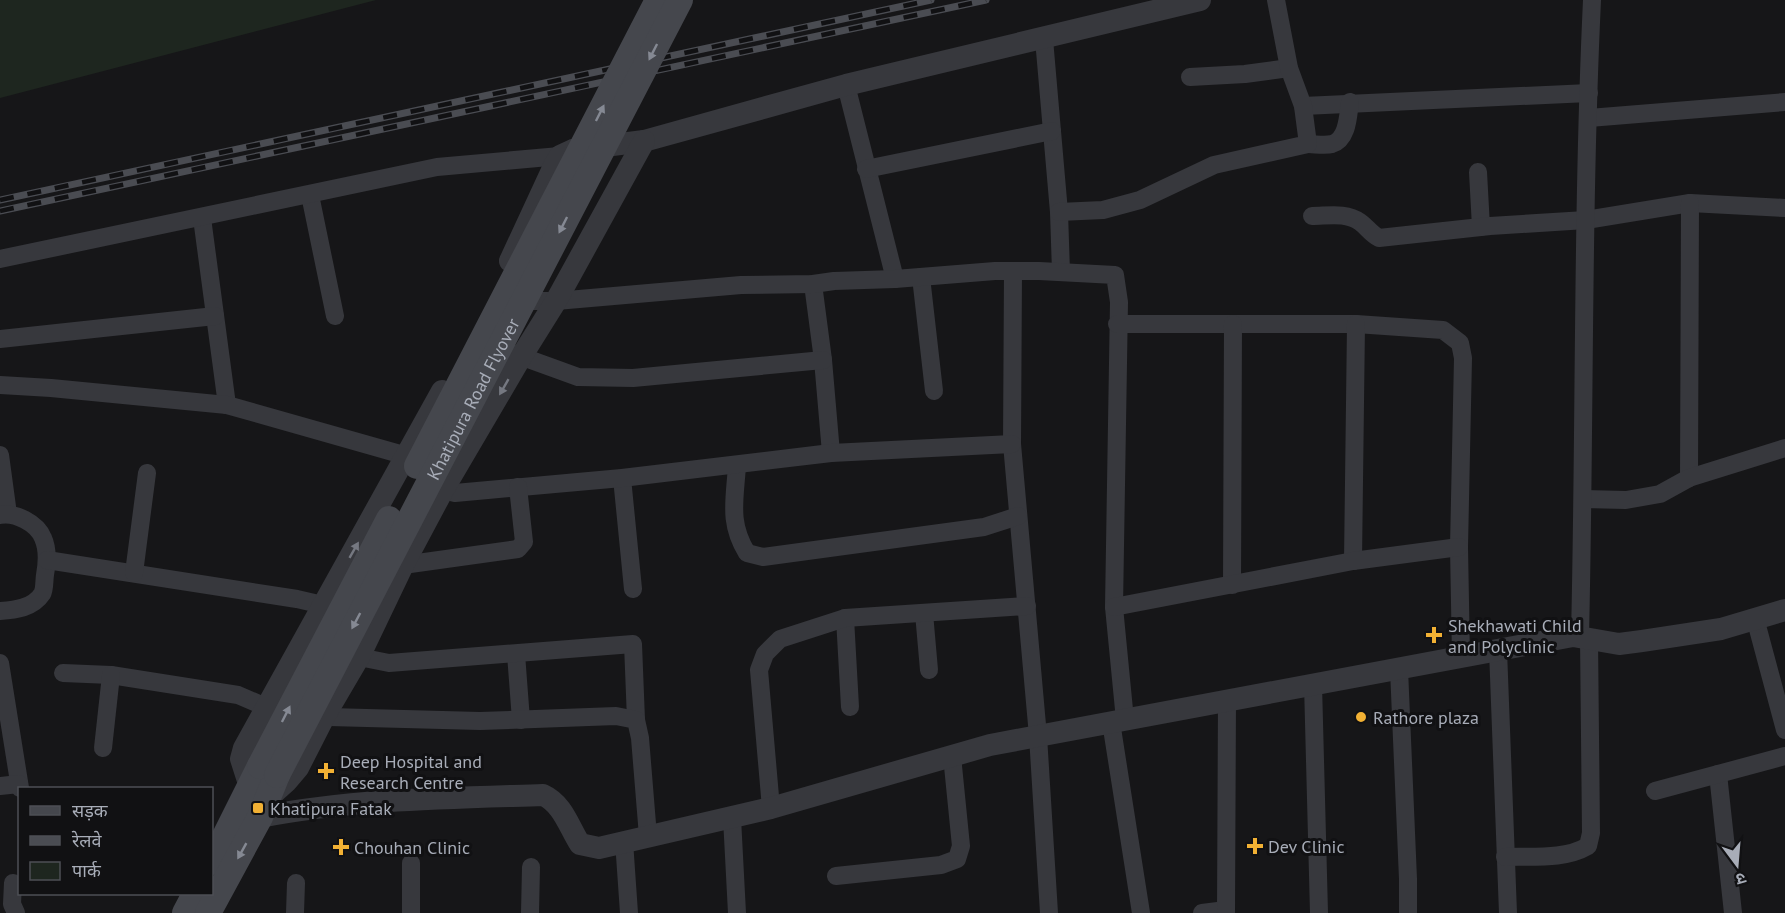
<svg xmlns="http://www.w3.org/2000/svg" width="1785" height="913" viewBox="0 0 1785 913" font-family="'PT Sans','Noto Sans Devanagari',sans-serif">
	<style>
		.green { fill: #1e261f }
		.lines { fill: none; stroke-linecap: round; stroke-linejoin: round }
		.minor { stroke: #37383d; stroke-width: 18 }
		.tertiary { stroke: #37383d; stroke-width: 22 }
		.secondary { stroke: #45474d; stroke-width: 26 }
		.rail-casing { stroke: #4a4c52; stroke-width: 7 }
		.rail { stroke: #111113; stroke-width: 4.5; stroke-dasharray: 14; stroke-linecap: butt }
		.secondary-bridge { stroke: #45474d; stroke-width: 26 }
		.oneway { fill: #858993 }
		.oneway2 { fill: #757881 }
		.poi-dot { fill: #f2b134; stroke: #111113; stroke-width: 2 }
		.labels { text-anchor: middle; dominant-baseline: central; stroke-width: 6; stroke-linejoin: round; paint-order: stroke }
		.street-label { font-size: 18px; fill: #a8adb8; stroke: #111113 }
		.poi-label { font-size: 18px; fill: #a8adb8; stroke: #111113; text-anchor: start }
	</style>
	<rect width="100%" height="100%" fill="#161618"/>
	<polygon class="green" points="0,0 376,0 0,98"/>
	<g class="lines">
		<g class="minor">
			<polyline points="1044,39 1059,212 1061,272"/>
			<polyline points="1190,77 1245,74 1289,68"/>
			<polyline points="846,85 895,279"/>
			<polyline points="1303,106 1589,93"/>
			<polyline points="1589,118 1785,102"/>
			<path d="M1308,144c7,0 17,2 24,0 16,-5 16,-29 18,-42"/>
			<polyline points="866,169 1052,131"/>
			<polyline points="1478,172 1481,227"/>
			<polyline points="310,195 335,316"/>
			<polyline points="1059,212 1103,210 1140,200 1214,165 1308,144 1303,106 1289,68 1276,0"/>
			<path d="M1312,216c16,0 34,-4 48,6 7,5 11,12 19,16l111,-12 96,-6 104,-17 95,5"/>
			<polyline points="202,218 227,405"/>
			<polyline points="0,259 437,167 560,156"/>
			<polyline points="1013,271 1012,444 1038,736 1049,913"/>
			<polyline points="921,277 934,391"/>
			<polyline points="813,284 823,360 831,453"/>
			<polyline points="514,301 556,301 741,285 813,284 834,281 895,279 995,271 1039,271 1115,275 1119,302 1114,607 1125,720"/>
			<polyline points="1117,324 1356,324 1443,330 1460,343 1463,358 1459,547 1461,658"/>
			<polyline points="0,339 215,316"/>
			<polyline points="509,352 578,377 633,378 823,360"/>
			<polyline points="0,385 51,388 227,405 407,456"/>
			<polyline points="0,455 8,514"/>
			<path d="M737,465c-2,35 -9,57 10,88l16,4 221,-30 34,-11"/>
			<polyline points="622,478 633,589"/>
			<polyline points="1689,478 1690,203"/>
			<polyline points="443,490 455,493 622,478 831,453 1012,444"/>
			<polyline points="1583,499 1626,500 1660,494 1689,478 1785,448"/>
			<path d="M0,515c15,-3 37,8 43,23 5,11 4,26 2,37 -1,5 0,14 -3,19 -9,14 -27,16 -42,17"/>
			<polyline points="47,560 297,599 323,605"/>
			<polyline points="1353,561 1356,324"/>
			<polyline points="403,565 518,549 524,542 518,487"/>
			<polyline points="134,573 147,473"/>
			<polyline points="1232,585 1233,324"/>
			<polyline points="1114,607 1353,561 1459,547"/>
			<polyline points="924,613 929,670"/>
			<polyline points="845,618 850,707"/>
			<polyline points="1755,618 1785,730"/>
			<path d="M1580,636c5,-212 2,-424 12,-636"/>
			<polyline points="1498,650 1508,913"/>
			<polyline points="516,654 521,720"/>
			<polyline points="359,657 389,663 633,644 636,720"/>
			<polyline points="0,663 20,788"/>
			<polyline points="1399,669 1408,879 1408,913"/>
			<polyline points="63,673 111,675 238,695 266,707"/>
			<polyline points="1313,684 1319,913"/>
			<polyline points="325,715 329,717 480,721 616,716 636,720 640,738 648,836"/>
			<polyline points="1111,722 1141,913"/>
			<polyline points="103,748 111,675"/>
			<polyline points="1718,774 1733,913"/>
			<polyline points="0,786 19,784"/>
			<polyline points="1655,791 1785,756"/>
			<polyline points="771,808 759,670 765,654 780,639 845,618 1027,606"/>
			<polyline points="732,818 737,913"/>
			<polyline points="624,841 629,913"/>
			<path d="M1505,857c28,-1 59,3 83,-11l3,-13 -2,-195"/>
			<polyline points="836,876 941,865 957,859 961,846 952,756"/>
			<polyline points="13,883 12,904 16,913"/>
			<polyline points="295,913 296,883"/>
			<polyline points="411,913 411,863"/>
			<polyline points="530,913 531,867"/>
			<polyline points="1202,913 1226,910"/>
			<polyline points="1226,913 1227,700"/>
		</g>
		<g class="tertiary">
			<polyline points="510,261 555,164 560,156 573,150 644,141 846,85 1200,0"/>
			<polyline points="250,787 241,759 244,748 442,391"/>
			<polyline points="268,798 287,781 298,768 325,715 359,657 403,565 443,490 521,357 556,301 644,141"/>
			<path d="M260,817c93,-18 189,-19 283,-22 20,9 26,32 37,49l19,4 172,-40 219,-63 583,-109 46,8 23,-3 79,-12 64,-19"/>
		</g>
		<g class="secondary">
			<polyline points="212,862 260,766"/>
			<polyline points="185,913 195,894"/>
			<polyline points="208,913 260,817 277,775"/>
		</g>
		<defs>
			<g id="rail">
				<polyline points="0,200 931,0"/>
				<polyline points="0,211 986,0"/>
			</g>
		</defs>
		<use href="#rail" class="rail-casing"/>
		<use href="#rail" class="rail"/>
		<g class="secondary-bridge">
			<polyline points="417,466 658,0"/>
			<polyline points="260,766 389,519"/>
			<path id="s1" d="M277,775l403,-775"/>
		</g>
	</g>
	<defs><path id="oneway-solid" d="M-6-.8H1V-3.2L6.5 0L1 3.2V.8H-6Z" transform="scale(1.5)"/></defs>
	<g class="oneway">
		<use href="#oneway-solid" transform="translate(653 52) rotate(117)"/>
		<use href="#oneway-solid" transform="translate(600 113) rotate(-63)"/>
		<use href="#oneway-solid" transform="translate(563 225) rotate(117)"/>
		<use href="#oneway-solid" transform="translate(356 621) rotate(118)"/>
		<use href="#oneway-solid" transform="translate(286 714) rotate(-63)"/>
		<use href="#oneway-solid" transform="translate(242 851) rotate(119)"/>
	</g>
	<g class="oneway2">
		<use href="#oneway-solid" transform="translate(504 387) rotate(120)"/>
		<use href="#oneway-solid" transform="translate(354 550) rotate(-60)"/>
	</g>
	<g class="poi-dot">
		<path d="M1431 626h6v6h6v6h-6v6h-6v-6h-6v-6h6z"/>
		<circle cx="1361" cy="717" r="6"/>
		<path d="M323 762h6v6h6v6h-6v6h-6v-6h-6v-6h6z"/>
		<rect x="252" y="802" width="12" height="12" rx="3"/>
		<path d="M1252 837h6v6h6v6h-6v6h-6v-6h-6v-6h6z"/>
		<path d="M338 838h6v6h6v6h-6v6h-6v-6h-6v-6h6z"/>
	</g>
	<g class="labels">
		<g class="street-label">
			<text stroke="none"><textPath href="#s1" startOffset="424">Khatipura Road Flyover</textPath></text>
		</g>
		<g class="poi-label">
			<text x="1448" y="625">Shekhawati Child<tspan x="1448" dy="21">and Polyclinic</tspan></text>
			<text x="1373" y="717">Rathore plaza</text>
			<text x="340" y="761">Deep Hospital and<tspan x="340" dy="21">Research Centre</tspan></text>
			<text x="270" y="808">Khatipura Fatak</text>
			<text x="1268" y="846">Dev Clinic</text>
			<text x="354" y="847">Chouhan Clinic</text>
		</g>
	</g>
	<rect x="18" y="787" width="195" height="108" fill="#111113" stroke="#4d4f55" stroke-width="1.5"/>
	<rect x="30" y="806" width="30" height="9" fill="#45474d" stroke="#4d4f55" stroke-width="1.5"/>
	<text x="72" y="817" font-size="18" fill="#a8adb8">सड़क</text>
	<rect x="30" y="836" width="30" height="9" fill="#4a4c52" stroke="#4d4f55" stroke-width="1.5"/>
	<text x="72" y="847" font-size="18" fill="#a8adb8">रेलवे</text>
	<rect x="30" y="862" width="30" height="18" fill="#1e261f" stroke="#4d4f55" stroke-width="1.5"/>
	<text x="72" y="877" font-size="18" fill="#a8adb8">पार्क</text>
	<g transform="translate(1737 865) rotate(164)" stroke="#111113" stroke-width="4.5" paint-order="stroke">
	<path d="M0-4.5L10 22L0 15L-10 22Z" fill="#a8adb8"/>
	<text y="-9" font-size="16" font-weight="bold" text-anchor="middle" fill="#a8adb8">उ</text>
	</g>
</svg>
